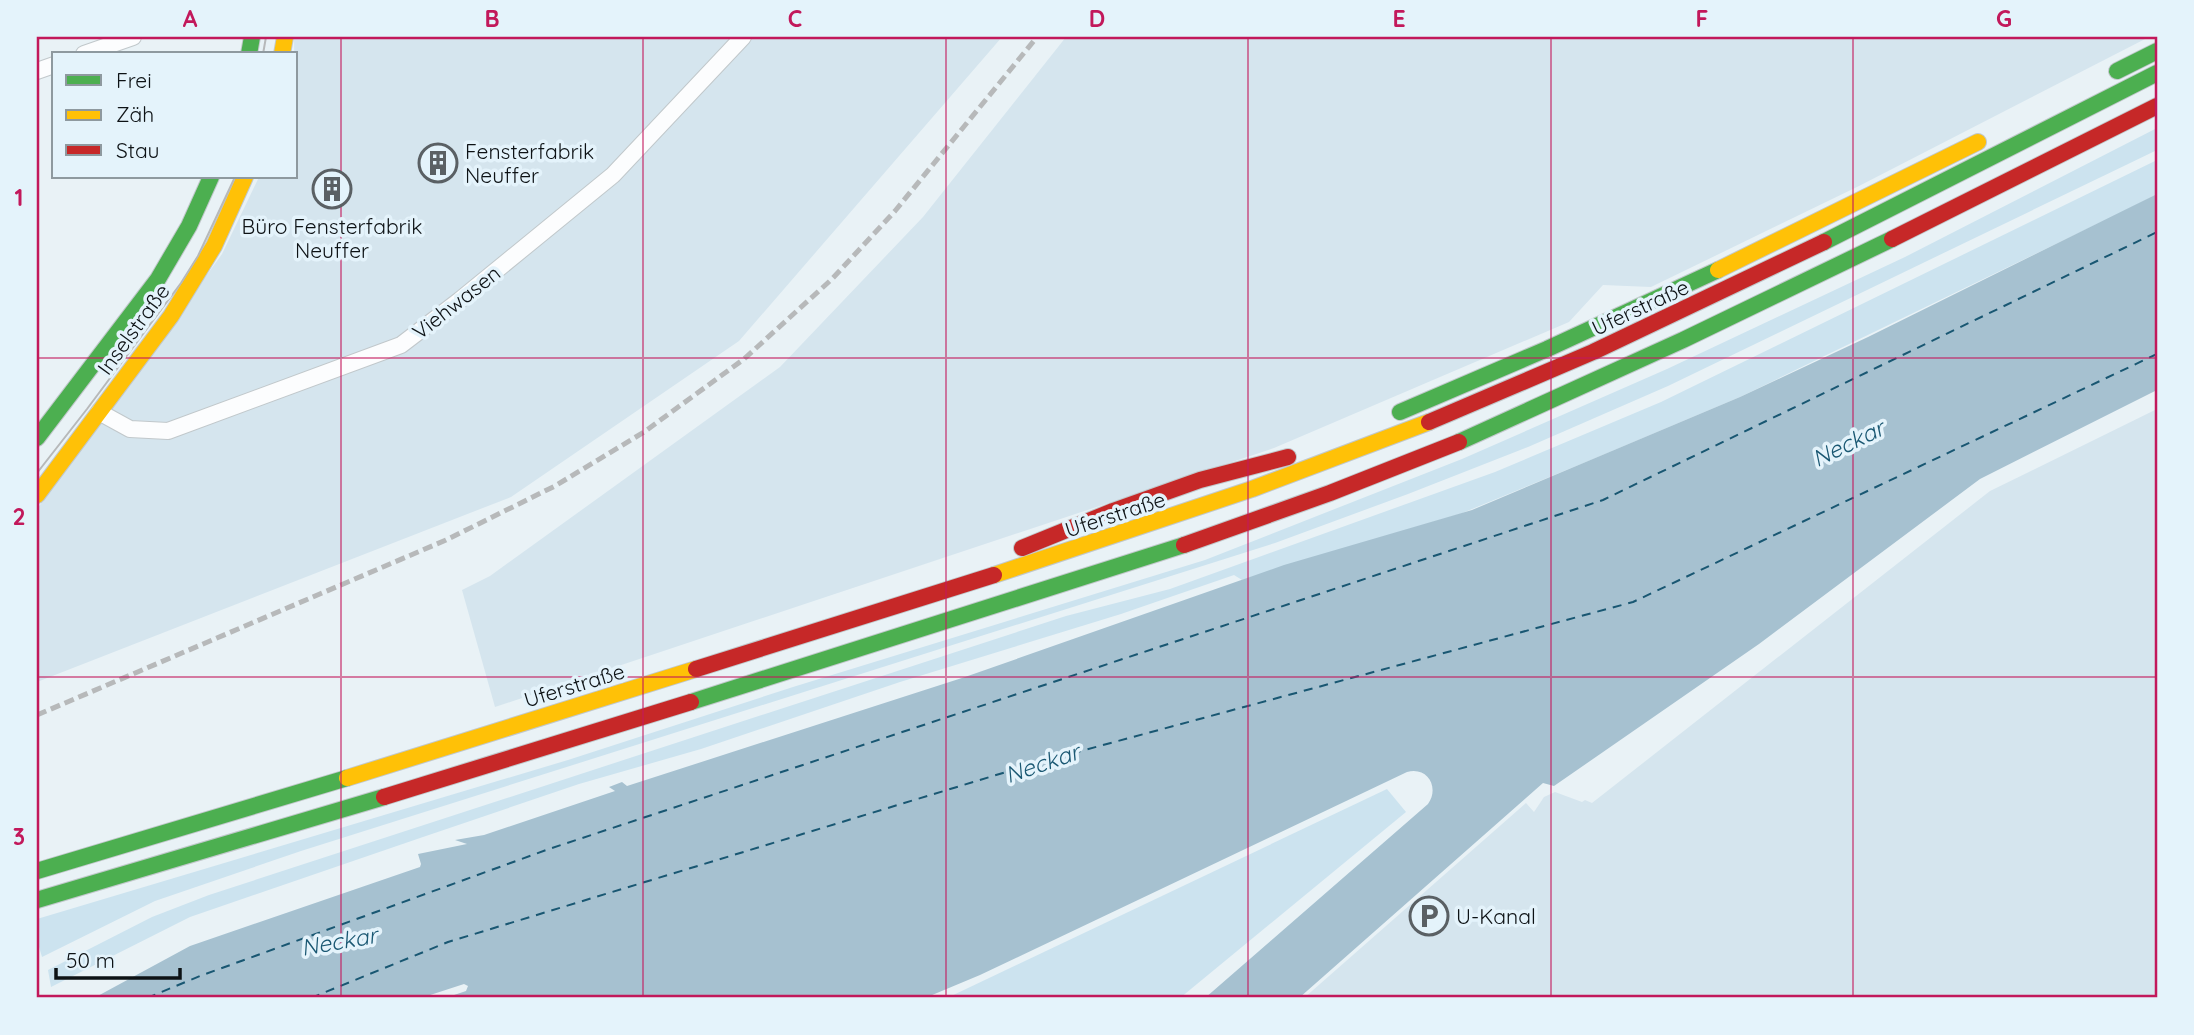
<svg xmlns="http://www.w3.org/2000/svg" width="2194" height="1035" viewBox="0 0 2194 1035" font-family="Quicksand,sans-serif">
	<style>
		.built { fill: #d5e5ee }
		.green { fill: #cce3ef }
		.water { fill: #a6c1d0 }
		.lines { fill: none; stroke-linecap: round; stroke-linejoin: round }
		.ferry { stroke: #195772; stroke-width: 2; stroke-dasharray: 9 7; stroke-linecap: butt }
		.street-casing { stroke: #c1c8cb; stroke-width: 18 }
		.fast-casing { stroke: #c1c8cb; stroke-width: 18 }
		.slow-casing { stroke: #c1c8cb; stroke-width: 18 }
		.jam-casing { stroke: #c1c8cb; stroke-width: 18 }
		.street { stroke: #fcfdfe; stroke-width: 16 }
		.fast { stroke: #4caf50; stroke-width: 16 }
		.slow { stroke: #ffc107; stroke-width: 16 }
		.jam { stroke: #c62828; stroke-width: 16 }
		.tram { stroke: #b7b9ba; stroke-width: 2 }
		.rail { stroke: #b7b9ba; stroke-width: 5; stroke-dasharray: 10 5; stroke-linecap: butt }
		.grid { fill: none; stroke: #c2185b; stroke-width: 2; stroke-opacity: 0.55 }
		.labels { text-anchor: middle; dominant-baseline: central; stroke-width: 7; stroke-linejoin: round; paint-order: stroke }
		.poi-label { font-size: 21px; fill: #0d1215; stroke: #e4f3fb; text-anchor: start }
		.street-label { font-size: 21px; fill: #0d1215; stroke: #e4f3fb }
		.water-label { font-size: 23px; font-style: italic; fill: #195772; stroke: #e4f3fb }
		.neatline { fill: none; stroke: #c2185b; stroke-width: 2.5 }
		.grid-label { font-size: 23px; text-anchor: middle; font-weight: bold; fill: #c2185b }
	</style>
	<rect width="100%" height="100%" fill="#e9f2f6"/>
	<g class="built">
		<polygon points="294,37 1002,37 739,341 511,497 37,682 37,509 222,254 259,177 296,177"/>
		<polygon points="1066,37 2149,37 1859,186 1651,287 1603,285 1569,322 1274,448 495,707 462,590 490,576 780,367 923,217"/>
		<polygon points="2157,409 2157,998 1304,998 1526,803 1534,812 1544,797 1555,792 1582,802 1585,800 1592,803 1990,491"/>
	</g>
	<g class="green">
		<polygon points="2157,128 2157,150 2126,165 1668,386 1528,447 1408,494 1275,543 301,851 155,901 42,957 37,940 37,919 568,760 793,687 1205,560 1462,459 1667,369 1905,257"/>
		<polygon points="2157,160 2157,194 2122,212 1740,397 1586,462 1460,514 1294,563 1242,580 1234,575 1121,614 900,682 701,749 579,784 423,837 190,917 51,987 48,970 152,917 209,895 1066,616 1170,589 1495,472 1661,402"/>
		<polygon points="1387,789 1406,812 1180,998 947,998"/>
	</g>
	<path class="water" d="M2157,194v196l-177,89 -221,165 -205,142 -11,-3 -244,215h-94l223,-194c12,-17 -1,-38 -21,-32l-427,203 -55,23h-480l21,-7 2,-5 -4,-2 -43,14h-327l96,-52 230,-79 1,-3 -3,-10 49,-10 -12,-4 29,-5 131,-44 -6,-4 13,-5 5,4 338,-109 319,-112 188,-55 268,-113 128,-60z"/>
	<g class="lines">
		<g class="ferry">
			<polyline points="147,998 200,976 549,849 1603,500 2157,232"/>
			<polyline points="311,998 448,942 1029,765 1633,602 2157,354"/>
		</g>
		<defs>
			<g id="street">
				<polyline points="84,54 133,37"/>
				<polyline points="37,71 54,65"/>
				<polyline points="99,412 130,429 168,431 401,345 460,300 613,175 743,37"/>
			</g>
			<g id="fast">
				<polyline points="249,54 252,37"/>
				<polyline points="2117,71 2157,51"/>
				<polyline points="1824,242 2157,73"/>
				<polyline points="1400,412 1547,349 1718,270"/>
				<polyline points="37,438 158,279 189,226 211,177"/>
				<polyline points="1459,442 1683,340 1892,239"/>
				<polyline points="691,702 1184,545"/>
				<polyline points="37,871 347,778"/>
				<polyline points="37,900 384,797"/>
			</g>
			<g id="slow">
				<polyline points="282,54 285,37"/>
				<polyline points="1718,270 1978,142"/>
				<polyline points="37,495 171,316 214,246 245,177"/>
				<polyline points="994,575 1252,489 1429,422"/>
				<polyline points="347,778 696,669"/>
			</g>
			<g id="jam">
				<polyline points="1892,239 2157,106"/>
				<polyline points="1429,422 1593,352 1824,242"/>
				<polyline points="1184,545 1330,493 1459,442"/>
				<polyline points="1022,548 1113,511 1200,480 1288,457"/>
				<polyline points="696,669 994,575"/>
				<polyline points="384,797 691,702"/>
			</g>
		</defs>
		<use href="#street" class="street-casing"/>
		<use href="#fast" class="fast-casing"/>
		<use href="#slow" class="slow-casing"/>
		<use href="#jam" class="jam-casing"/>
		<use href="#street" class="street"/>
		<use href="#fast" class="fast"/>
		<use href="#slow" class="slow"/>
		<use href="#jam" class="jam"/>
		<g class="tram">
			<polyline points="263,54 266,37"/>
			<polyline points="37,473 87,409 181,283 198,256 235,177"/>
		</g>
		<polyline class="rail" points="37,715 446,540 555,486 644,432 744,359 832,279 895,211 1037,37"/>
	</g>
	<path class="grid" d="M341,37v961M643,37v961M946,37v961M1248,37v961M1551,37v961M1853,37v961M37,358h2120M37,677h2120"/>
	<defs>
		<symbol id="building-ring" viewBox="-11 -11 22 22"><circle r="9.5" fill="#e4f3fb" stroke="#5a6064" stroke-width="1.5"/><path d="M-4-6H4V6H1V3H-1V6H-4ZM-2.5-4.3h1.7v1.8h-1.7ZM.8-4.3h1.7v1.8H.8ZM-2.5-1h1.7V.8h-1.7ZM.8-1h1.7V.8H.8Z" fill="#5a6064"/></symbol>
		<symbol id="parking-ring" viewBox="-11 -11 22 22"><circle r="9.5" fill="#e4f3fb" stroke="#5a6064" stroke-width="1.5"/><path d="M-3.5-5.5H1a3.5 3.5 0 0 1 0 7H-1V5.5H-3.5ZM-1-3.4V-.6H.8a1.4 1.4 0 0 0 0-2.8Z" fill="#5a6064"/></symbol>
	</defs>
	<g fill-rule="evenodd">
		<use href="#building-ring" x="416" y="141" width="44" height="44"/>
		<use href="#building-ring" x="310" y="167" width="44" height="44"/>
		<use href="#parking-ring" x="1407" y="894" width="44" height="44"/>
	</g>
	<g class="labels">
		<g class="poi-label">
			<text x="465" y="151">Fensterfabrik<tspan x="465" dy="24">Neuffer</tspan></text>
			<text x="332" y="226" text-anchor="middle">Büro Fensterfabrik<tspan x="332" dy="24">Neuffer</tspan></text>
			<text x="1456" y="916">U-Kanal</text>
		</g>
		<g class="street-label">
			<text transform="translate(456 302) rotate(-38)">Viehwasen</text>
			<text transform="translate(1640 307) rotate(-25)">Uferstraße</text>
			<text transform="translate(133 329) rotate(-54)">Inselstraße</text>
			<text transform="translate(1115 514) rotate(-18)">Uferstraße</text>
			<text transform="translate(574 685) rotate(-17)">Uferstraße</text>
		</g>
		<g class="water-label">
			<text transform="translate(1848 443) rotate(-26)">Neckar</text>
			<text transform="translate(1042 763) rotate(-19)">Neckar</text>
			<text transform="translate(339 941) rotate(-10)">Neckar</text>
		</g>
	</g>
	<rect width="2194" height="1035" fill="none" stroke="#e4f3fb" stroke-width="77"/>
	<rect x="52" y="52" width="245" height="126" fill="#e4f3fb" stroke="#8e999f" stroke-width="2"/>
	<rect x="66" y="75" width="35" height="10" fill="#4caf50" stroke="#8e999f" stroke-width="2"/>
	<text x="116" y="88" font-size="21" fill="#0d1215">Frei</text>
	<rect x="66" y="110" width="35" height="10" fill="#ffc107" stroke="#8e999f" stroke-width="2"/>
	<text x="116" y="122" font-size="21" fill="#0d1215">Zäh</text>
	<rect x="66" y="145" width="35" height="10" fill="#c62828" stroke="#8e999f" stroke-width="2"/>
	<text x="116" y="158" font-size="21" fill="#0d1215">Stau</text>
	<path d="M56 968v10h124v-10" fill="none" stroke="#0d1215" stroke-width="3.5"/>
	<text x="66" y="968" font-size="21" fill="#0d1215" stroke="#e4f3fb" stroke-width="5" paint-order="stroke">50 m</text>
	<rect x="38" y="38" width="2118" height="958" class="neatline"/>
	<g class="grid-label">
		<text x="190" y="27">A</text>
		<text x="492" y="27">B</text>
		<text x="795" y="27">C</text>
		<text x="1097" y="27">D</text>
		<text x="1399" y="27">E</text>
		<text x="1702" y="27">F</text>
		<text x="2004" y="27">G</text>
		<text x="19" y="206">1</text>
		<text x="19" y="525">2</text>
		<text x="19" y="845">3</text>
	</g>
</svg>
